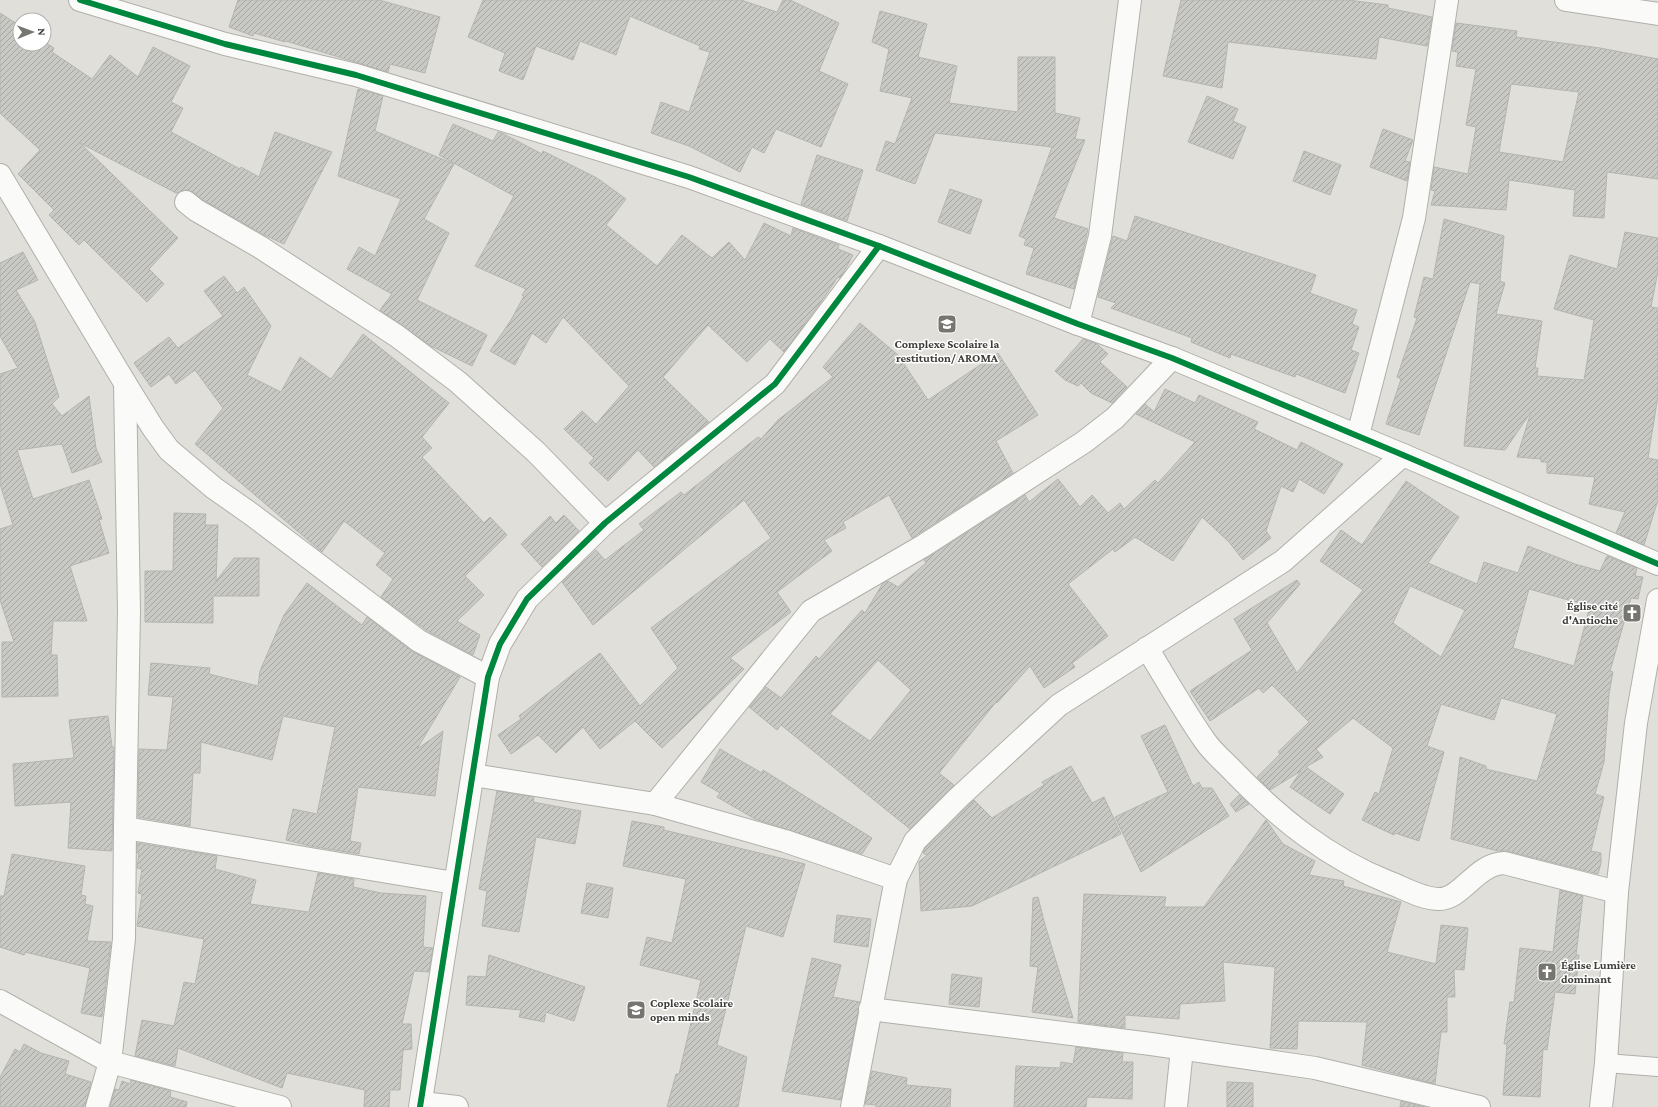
<svg xmlns="http://www.w3.org/2000/svg" width="1658" height="1107" viewBox="0 0 1658 1107" font-family="'Crimson Pro',serif">
	<style>
		.building { fill: url(#building-hatch); stroke: #b5b5b0; fill-rule: evenodd }
		.lines { fill: none; stroke-linecap: round; stroke-linejoin: round }
		.service-casing { stroke: #b0afaa; stroke-width: 20 }
		.minor-casing { stroke: #b0afaa; stroke-width: 24 }
		.service { stroke: #fafaf9; stroke-width: 18 }
		.minor { stroke: #fafaf9; stroke-width: 22 }
		.cycleway-casing { stroke: #fff; stroke-width: 8 }
		.cycleway { stroke: #00873e; stroke-width: 6 }
		.labels { text-anchor: middle; dominant-baseline: central; stroke-width: 3; stroke-linejoin: round; paint-order: stroke }
		.poi-label { font-size: 12px; font-weight: bold; fill: #3d3c38; stroke: #fff; text-anchor: start }
	</style>
	<defs>
		<pattern id="building-hatch" width="6" height="6" patternUnits="userSpaceOnUse"><rect width="6" height="6" fill="#c8c8c4"/><path d="M-1 1l2-2M0 6l6-6M5 7l2-2" fill="none" stroke="#a4a4a0"/></pattern>
	</defs>
	<rect width="100%" height="100%" fill="#e0dfd9"/>
	<g class="building">
		<polygon points="238,0 379,0 440,17 425,73 390,64 388,72 286,41 285,42 254,33 253,36 229,27"/>
		<polygon points="483,0 741,0 777,12 783,0 790,0 839,23 819,71 848,84 821,147 776,129 764,153 752,147 740,172 689,146 651,133 661,102 689,112 710,52 699,49 700,46 630,16 616,55 580,41 573,60 536,46 523,80 499,71 505,53 468,37"/>
		<polygon points="1181,0 1348,0 1388,5 1388,8 1432,17 1427,46 1379,37 1376,59 1228,42 1222,88 1163,76"/>
		<polygon points="880,11 927,24 918,57 957,66 949,103 1018,112 1018,57 1055,57 1055,113 1080,118 1075,139 1085,140 1054,218 1088,229 1074,289 1026,274 1034,248 1024,245 1026,239 1019,236 1052,147 935,133 915,184 876,170 886,141 895,144 912,98 880,91 889,49 872,42"/>
		<polygon points="0,13 20,26 20,44 44,44 44,42 54,48 52,52 92,79 110,55 138,77 153,47 190,66 171,102 183,108 171,132 240,169 241,167 259,177 275,132 332,152 284,244 262,234 203,200 193,192 187,190 176,193 80,143 178,238 149,269 164,284 147,302 84,240 79,245 49,215 54,210 18,174 40,150 0,113"/>
		<path d="M1456,23l61,8 -1,6 84,11 58,11v120l-51,-7 -3,46 -31,-2 2,-26 -66,-10 -3,30 -75,-5 4,-14 -4,-1 3,-23 34,7 8,-47 -10,-2 10,-56 -20,-3 2,-14 -6,-1zM1511,84l68,8 -16,70 -64,-10z"/>
		<polygon points="358,89 383,96 375,131 454,164 424,219 449,233 417,300 487,335 472,366 431,346 380,310 392,294 347,269 359,247 375,256 401,199 338,176"/>
		<polygon points="1207,96 1238,109 1233,121 1246,127 1233,159 1188,142"/>
		<polygon points="453,124 493,141 498,132 502,133 542,154 543,151 597,178 626,199 606,225 657,266 682,235 712,258 729,242 745,260 764,223 791,236 793,228 839,245 838,249 853,255 845,270 840,278 838,277 823,299 784,352 770,339 747,362 708,325 663,377 709,422 654,467 638,450 608,481 589,463 594,458 564,429 582,411 596,424 629,386 563,317 546,343 532,333 515,365 490,351 511,320 524,296 522,295 526,289 475,266 514,196 439,155"/>
		<polygon points="1383,129 1413,140 1405,161 1410,162 1407,181 1370,167"/>
		<polygon points="1304,151 1341,165 1330,195 1293,181"/>
		<polygon points="817,155 863,170 847,221 801,204"/>
		<polygon points="950,189 982,200 970,234 938,222"/>
		<polygon points="1135,216 1316,275 1310,293 1357,310 1352,324 1359,327 1351,350 1359,353 1345,393 1296,374 1295,377 1231,354 1230,358 1191,342 1192,338 1111,308 1116,303 1098,297 1113,236 1127,241"/>
		<polygon points="1444,219 1504,236 1500,281 1505,283 1496,314 1542,321 1535,368 1538,368 1537,376 1584,380 1594,320 1554,309 1570,255 1617,269 1625,232 1658,238 1658,271 1651,307 1658,308 1658,396 1648,458 1658,460 1658,500 1644,545 1616,533 1625,512 1589,504 1595,477 1547,473 1547,462 1541,462 1541,459 1517,457 1531,412 1505,450 1464,446 1480,284 1470,282 1419,435 1386,424 1401,379 1397,377 1417,318 1414,317 1424,277 1433,279"/>
		<polygon points="23,252 38,280 16,290 35,322 59,397 52,404 62,416 89,396 96,448 102,462 72,473 62,444 17,450 33,499 89,480 102,519 99,520 109,553 70,566 87,621 53,621 51,655 57,655 58,696 2,697 2,642 14,642 0,600 0,529 13,525 0,484 0,374 18,368 0,336 0,263"/>
		<polygon points="224,276 237,293 244,287 271,326 247,375 281,392 300,357 331,379 363,334 449,403 422,437 432,448 422,457 484,523 490,517 507,535 465,576 484,595 457,621 480,635 473,655 426,630 381,597 393,579 376,565 385,553 344,521 322,552 195,444 223,408 195,370 176,384 169,374 151,387 134,363 169,337 178,348 223,316 204,291"/>
		<polygon points="860,323 898,355 928,400 998,353 1038,415 996,441 1013,473 912,538 889,495 843,522 846,528 824,540 832,551 777,592 791,612 730,658 744,669 662,748 635,721 600,749 583,727 556,753 538,735 511,754 498,735 521,719 519,716 600,653 640,706 678,668 651,628 771,538 744,500 593,625 562,582 596,550 605,560 644,530 639,524 681,492 684,495 758,437 761,439 778,420 833,377 823,367"/>
		<polygon points="1083,339 1097,344 1108,354 1100,362 1127,387 1112,403 1091,393 1081,383 1078,386 1065,380 1055,371"/>
		<path d="M1165,389l30,14 4,-8 59,27 -4,7 43,21 4,-8 42,22 -19,30 -25,-15 -6,13 -12,-6 -15,45 5,7 -28,22 -14,-18 -27,-25 -29,44 -38,-24 -20,15 -2,-3 -45,35 40,52 -36,27 3,4 -31,21 -14,-22 -33,37 -1,-1 -57,71 15,12 -44,44 -129,-104 -4,5 -28,-23 17,-20 15,11 35,-42 3,3 43,-49 3,3 18,-30 5,-2 10,6 28,-24 -2,-3 101,-65 4,7 29,-23 22,28 12,-12 16,18 12,-10 4,6 31,-29 3,3 37,-41 -59,-28 9,-10 9,8zM878,660l33,30 -41,51 -40,-27z"/>
		<path d="M1406,481l53,36 -31,46 49,21 7,-22 34,11 10,-27 47,18 25,7 7,-15 30,12 -2,8 8,1 -5,22 -7,-1 -21,73 3,1 -4,22 -5,68 -9,32 9,3 -13,54 10,2v10l-3,11 -91,-23h-9l-47,-12 9,-82 26,9v3l51,12 20,-67 -56,-16 -7,22 -53,-16 -14,42 17,6 -25,89 -24,-8 -1,2 -32,-15 13,-28 4,2 14,-46 -40,-30 -37,31 7,8 -17,10 38,27 -14,20 -40,-27 11,-16 -31,19 -13,-13 23,-23 -2,-2 31,-30 -37,-37 -9,8 -4,-5 -49,33 -20,-30 62,-41 -18,-31 63,-39 3,4 -33,39 30,50 66,-83 -43,-29 21,-31 21,15zM1410,586l55,24 -24,47 -48,-34zM1529,589l61,17 -16,60 -61,-18z"/>
		<polygon points="174,513 206,514 205,525 218,525 216,581 234,558 259,558 259,596 213,596 213,623 145,622 145,571 173,571"/>
		<polygon points="564,515 579,531 542,567 521,544 550,516 556,523"/>
		<polygon points="307,583 362,625 367,617 412,651 460,677 417,749 443,731 435,796 358,787 350,841 361,843 359,854 310,846 286,840 293,809 317,814 335,727 283,716 272,760 201,742 200,773 193,773 190,826 138,817 139,749 167,750 173,697 148,695 151,663 210,668 209,674 258,686 260,671 284,615"/>
		<polygon points="108,716 112,747 114,747 112,851 68,848 71,802 15,806 13,764 74,758 69,720"/>
		<polygon points="1165,725 1193,786 1199,782 1202,788 1212,788 1229,816 1141,872 1115,817 1168,792 1141,736"/>
		<polygon points="720,749 762,773 763,770 872,838 862,854 755,819 717,797 720,793 701,782"/>
		<polygon points="1071,766 1092,803 1104,797 1121,834 972,906 921,911 919,862 927,855 923,853 925,848 967,807 974,800 992,818 1044,785 1042,782"/>
		<polygon points="497,791 534,797 533,802 581,811 575,844 536,837 519,932 482,926 487,891 479,889"/>
		<polygon points="1239,795 1249,804 1236,812 1230,804"/>
		<polygon points="1266,820 1283,844 1315,861 1309,875 1344,881 1343,886 1401,902 1387,952 1436,964 1441,925 1468,928 1464,970 1454,969 1455,997 1447,997 1447,1032 1441,1032 1435,1084 1362,1065 1367,1022 1298,1021 1297,1049 1270,1048 1275,967 1223,962 1225,1001 1180,1004 1179,1019 1125,1015 1125,1028 1078,1022 1084,894 1166,897 1164,907 1204,907"/>
		<polygon points="632,821 664,827 664,830 805,864 783,937 746,926 717,1045 747,1057 738,1107 667,1107 676,1074 679,1074 701,980 640,965 647,937 672,943 686,879 623,866"/>
		<polygon points="137,843 217,856 215,869 256,880 250,904 309,912 318,873 354,879 353,887 381,893 426,896 423,947 433,948 429,972 414,971 402,1024 411,1024 412,1049 403,1050 400,1090 390,1090 389,1107 364,1107 365,1090 287,1073 282,1088 178,1048 175,1066 135,1056 142,1020 174,1026 184,982 195,984 204,939 137,926 142,894 138,893 142,869 137,868 139,853 137,853"/>
		<polygon points="12,854 85,866 81,895 86,896 85,904 93,906 87,941 111,942 102,1017 81,1013 90,968 25,952 24,955 0,947 0,896 4,896"/>
		<polygon points="587,883 613,888 608,918 581,913"/>
		<polygon points="1560,890 1583,896 1576,955 1579,955 1575,994 1555,992 1547,1050 1543,1049 1540,1097 1503,1095 1507,1044 1504,1044 1510,1002 1514,1002 1520,948 1553,952"/>
		<polygon points="1038,897 1044,921 1073,1018 1032,1012 1038,967 1030,966 1033,898"/>
		<polygon points="837,915 871,919 868,947 834,942"/>
		<polygon points="489,955 585,987 574,1021 546,1012 544,1022 519,1017 521,1010 466,1005 468,976 486,977"/>
		<polygon points="812,958 841,965 833,997 860,1002 841,1100 782,1091"/>
		<polygon points="952,974 982,978 979,1007 949,1004"/>
		<polygon points="24,1044 41,1053 69,1061 65,1074 91,1082 85,1107 0,1107 0,1077 15,1049 20,1052"/>
		<polygon points="1076,1047 1123,1053 1122,1062 1133,1062 1132,1099 1087,1097 1086,1107 1014,1107 1016,1066 1060,1068 1061,1062 1073,1064"/>
		<polygon points="872,1071 907,1078 906,1085 951,1089 950,1107 876,1107 876,1105 865,1104"/>
		<polygon points="131,1080 171,1091 170,1097 187,1102 186,1107 110,1107 115,1089 119,1090 122,1081 130,1084"/>
		<polygon points="1227,1082 1253,1083 1253,1107 1227,1107"/>
		<polygon points="1401,1101 1425,1107 1400,1107"/>
	</g>
	<g class="lines">
		<defs>
			<polyline id="service" points="1606,1063 1658,1067"/>
			<g id="minor">
				<polyline points="80,0 225,44 356,75 689,177 879,246 1078,324 1172,358 1403,455 1658,564"/>
				<polyline points="1566,0 1658,14"/>
				<polyline points="0,175 125,383 129,611 125,828 124,939 110,1062 97,1107"/>
				<polyline points="186,202 196,210 260,247 397,336 458,382 536,452 605,523"/>
				<polyline points="1078,324 1100,236 1130,0"/>
				<polyline points="125,383 153,428 169,450 214,488 251,514 419,641 488,677"/>
				<polyline points="1358,435 1414,218 1447,0"/>
				<path d="M1147,648c19,31 37,63 58,93 8,12 21,22 31,33 44,45 92,84 152,108 16,6 34,17 51,17 23,0 37,-35 65,-36l113,29"/>
				<polyline points="473,775 655,804 785,841 896,879"/>
				<polyline points="655,804 811,611 923,546 1084,442 1115,418 1172,358"/>
				<polyline points="125,828 454,883"/>
				<polyline points="0,1001 110,1062 280,1107"/>
				<polyline points="870,1009 1151,1044 1315,1068 1479,1107"/>
				<polyline points="422,1103 457,1107"/>
				<polyline points="420,1107 488,677 500,644 527,599 605,523 775,384 879,246"/>
				<polyline points="852,1107 896,879 915,841 958,798 1059,705 1283,561 1403,455"/>
				<polyline points="1176,1107 1182,1049"/>
				<polyline points="1601,1107 1606,1063 1617,892 1636,723 1658,600"/>
			</g>
		</defs>
		<use href="#service" class="service-casing"/>
		<use href="#minor" class="minor-casing"/>
		<use href="#service" class="service"/>
		<use href="#minor" class="minor"/>
		<defs>
			<g id="cycleway">
				<polyline points="80,0 225,44 356,75 689,177 879,246 1078,324 1172,358 1403,455 1658,564"/>
				<polyline points="420,1107 488,677 500,644 527,599 605,523 775,384 879,246"/>
			</g>
		</defs>
		<use href="#cycleway" class="cycleway-casing"/>
		<use href="#cycleway" class="cycleway"/>
	</g>
	<defs>
		<symbol id="school-square" viewBox="-11 -11 22 22"><rect x="-9" y="-9" width="18" height="18" rx="4" fill="#767570" stroke="#fff"/><path d="M0-5L7-2L0 1L-7-2ZM-4 1L0 2.5L4 1V4Q0 6-4 4Z" fill="#fff"/></symbol>
		<symbol id="church-square" viewBox="-11 -11 22 22"><rect x="-9" y="-9" width="18" height="18" rx="4" fill="#767570" stroke="#fff"/><path d="M-1.2-6h2.4v3.5h3.3v2.4h-3.3V6h-2.4V-.1h-3.3v-2.4h3.3Z" fill="#fff"/></symbol>
	</defs>
	<g fill-rule="evenodd">
		<use href="#school-square" x="936" y="313" width="22" height="22"/>
		<use href="#church-square" x="1621" y="602" width="22" height="22"/>
		<use href="#church-square" x="1536" y="961" width="22" height="22"/>
		<use href="#school-square" x="625" y="999" width="22" height="22"/>
	</g>
	<g class="labels">
		<g class="poi-label">
			<text x="947" y="344" text-anchor="middle">Complexe Scolaire la<tspan x="947" dy="14">restitution/ AROMA</tspan></text>
			<text x="1618" y="606" text-anchor="end">Église cité<tspan x="1618" dy="14">d'Antioche</tspan></text>
			<text x="1561" y="965">Église Lumière<tspan x="1561" dy="14">dominant</tspan></text>
			<text x="650" y="1003">Coplexe Scolaire<tspan x="650" dy="14">open minds</tspan></text>
		</g>
	</g>
	<g transform="translate(32 32) rotate(89)"><circle r="19" fill="#ffffff" stroke="#b1b1af"/>
	<path d="M0-3L7 15L0 10L-7 15Z" fill="#767570"/>
	<text y="-6" font-size="11" font-weight="bold" text-anchor="middle" fill="#3d3c38">N</text>
	</g>
</svg>
